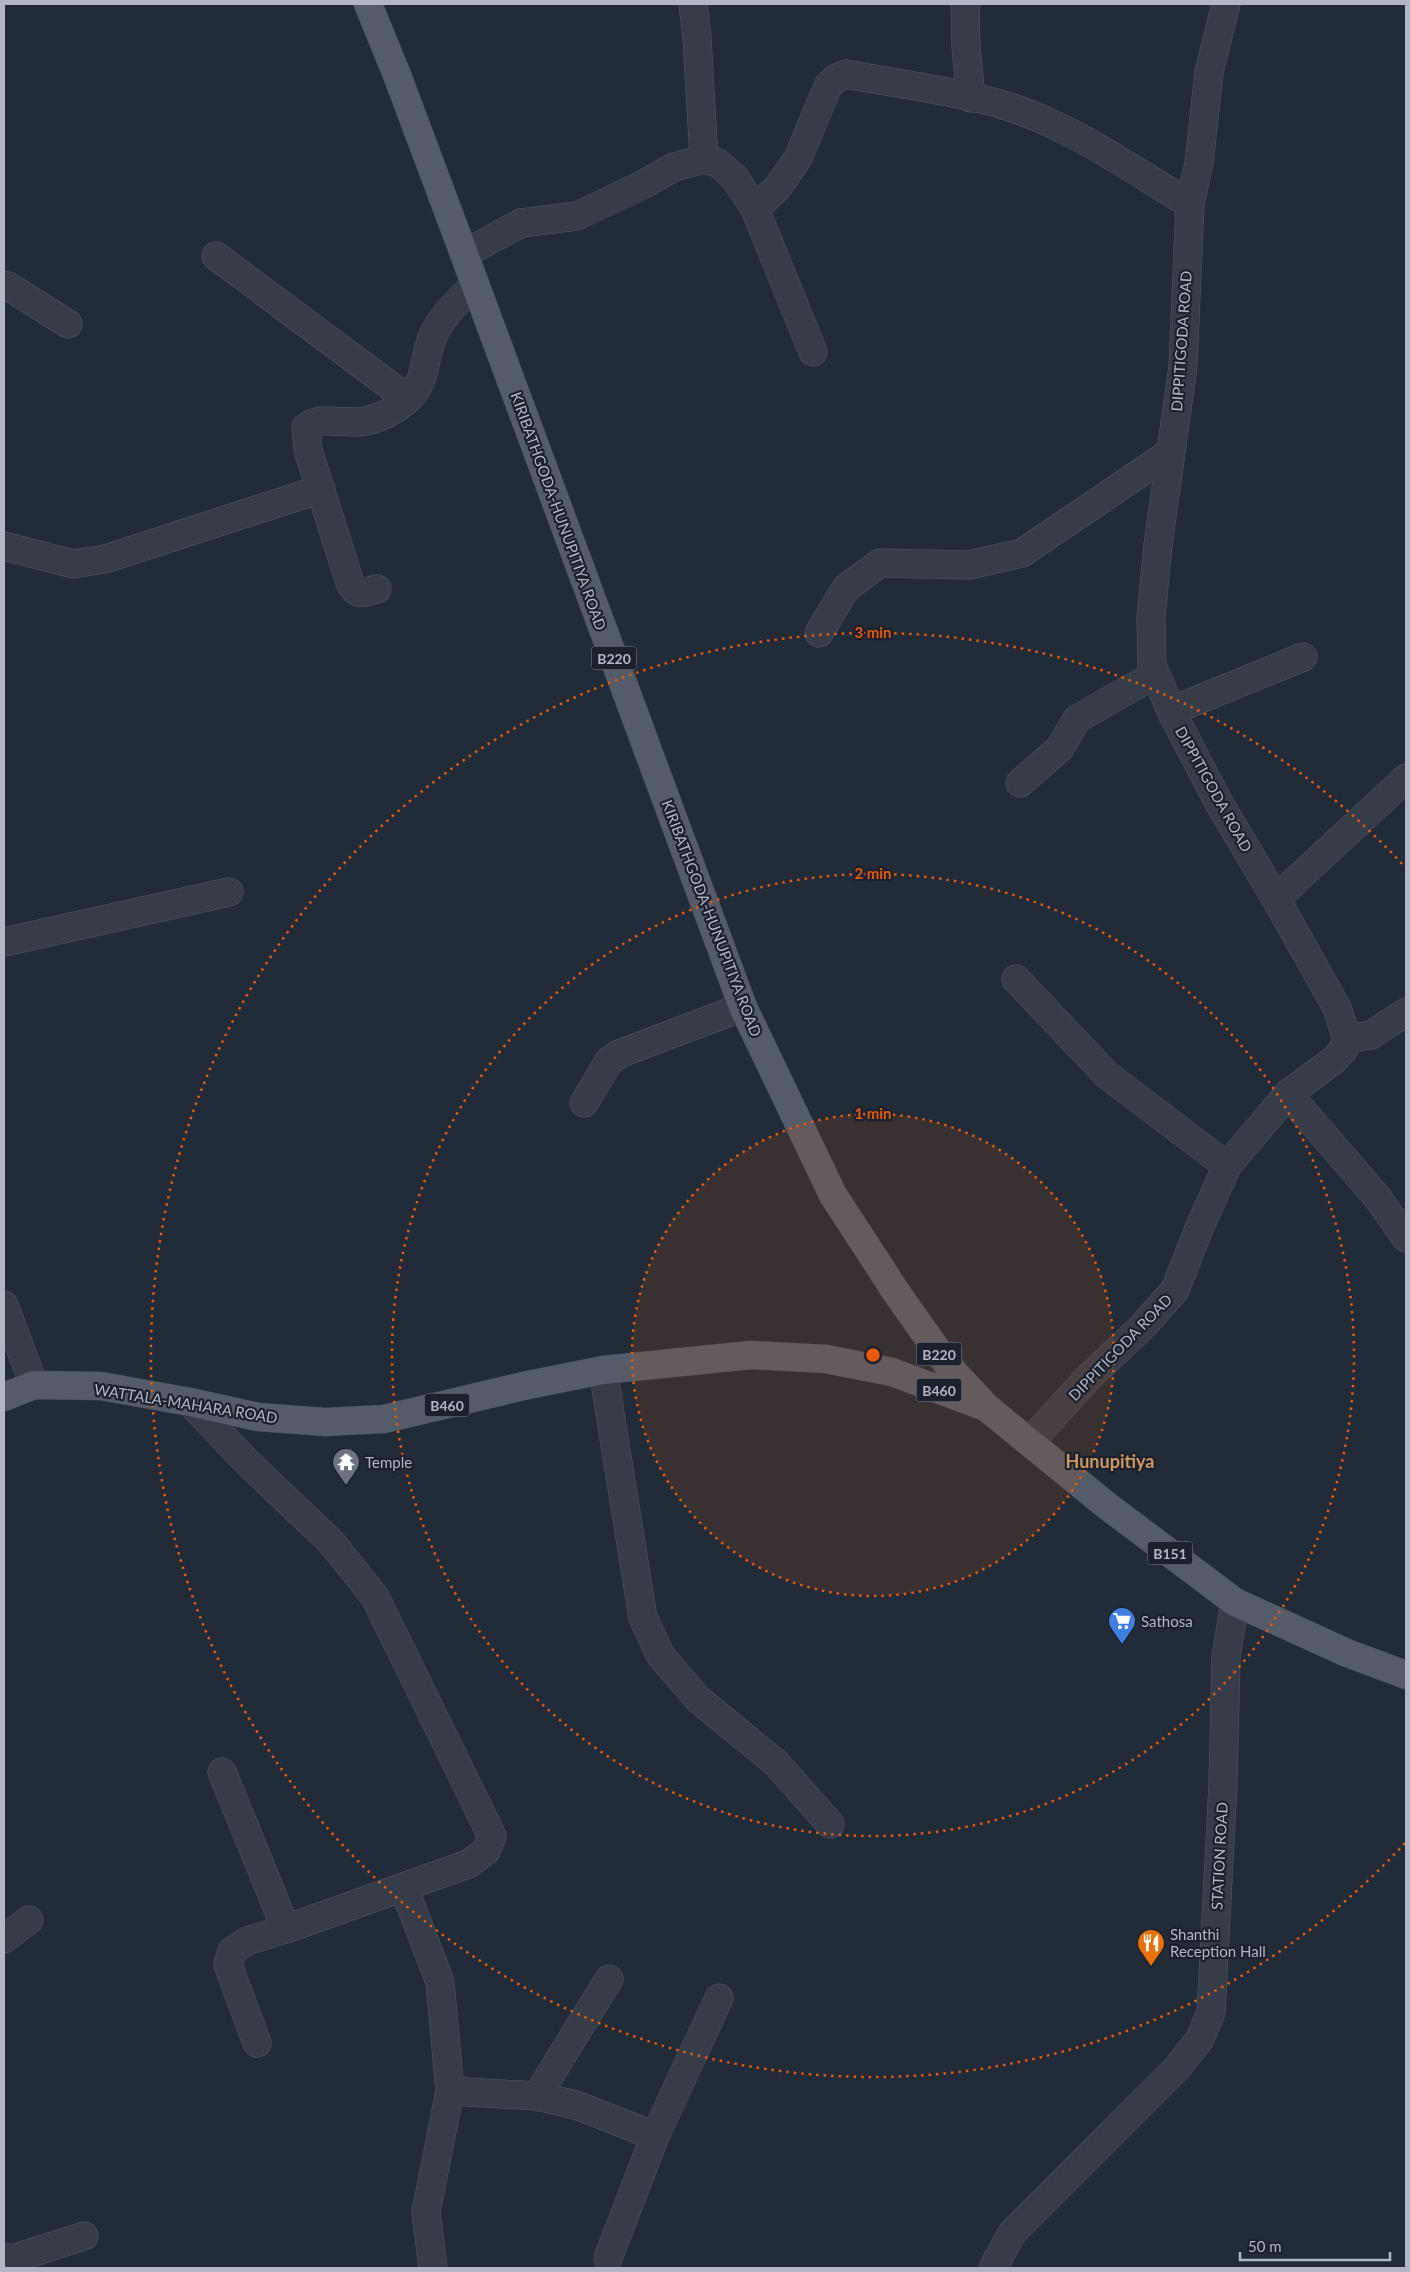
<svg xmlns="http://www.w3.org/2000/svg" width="1410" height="2272" viewBox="0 0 1410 2272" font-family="Lato,sans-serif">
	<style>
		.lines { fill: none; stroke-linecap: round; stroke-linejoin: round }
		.minor-casing { stroke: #545a66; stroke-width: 29 }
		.major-casing { stroke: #3f4652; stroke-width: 29 }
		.minor { stroke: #363d49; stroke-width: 28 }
		.major { stroke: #545c69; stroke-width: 28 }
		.ring { fill: none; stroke: #e8590c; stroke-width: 2.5; stroke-dasharray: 2.5 5 }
		.labels { text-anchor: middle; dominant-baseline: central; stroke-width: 4.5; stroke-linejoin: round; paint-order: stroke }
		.shield { fill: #1b222d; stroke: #848a97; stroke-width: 1 }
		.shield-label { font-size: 14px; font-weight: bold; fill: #b1b7c5 }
		.street-label { font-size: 15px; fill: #b1b7c5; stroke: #1b222d }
		.poi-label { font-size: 15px; fill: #b1b7c5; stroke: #1b222d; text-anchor: start }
		.quarter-label { font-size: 18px; font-weight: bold; fill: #ce9662; stroke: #1b222d }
		.centre { fill: #e8590c; stroke: #1b222d; stroke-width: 2.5 }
		.ring-label { font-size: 15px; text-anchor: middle; font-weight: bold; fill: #e8590c; stroke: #1b222d; stroke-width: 4.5; stroke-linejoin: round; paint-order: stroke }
	</style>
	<rect width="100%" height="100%" fill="#222b38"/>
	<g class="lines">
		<defs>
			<g id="minor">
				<polyline points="693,4 697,38 704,159"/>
				<polyline points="965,4 966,47 971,98"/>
				<path d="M755,209l23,-22 20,-29 30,-72 7,-7 11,-5c51,10 105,16 154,30 67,19 131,65 190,100"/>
				<polyline points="464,254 521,223 577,216 642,185 674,167 704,159 718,163 735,178 755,209 813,352"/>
				<polyline points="216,256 408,399"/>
				<polyline points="4,285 8,286 68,324"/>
				<polyline points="4,546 73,564 105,559 321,489"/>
				<path d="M377,589c-14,3 -19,9 -27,-6l-42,-133 -2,-23c15,-12 41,-2 60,-6 14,-3 29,-11 40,-20 20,-17 17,-37 25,-60 8,-23 27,-40 44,-56"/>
				<polyline points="819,633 846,588 880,563 969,565 1022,553 1171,452"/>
				<polyline points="1171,711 1303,657"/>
				<polyline points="1020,783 1060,748 1077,719 1156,674"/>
				<polyline points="1276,899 1406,778"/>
				<polyline points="4,942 229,892"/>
				<polyline points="1016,979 1107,1075 1227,1166"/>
				<polyline points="1347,1039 1371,1035 1406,1012"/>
				<polyline points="1288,1094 1377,1197 1406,1238"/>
				<polyline points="584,1103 609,1061 619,1054 743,1007"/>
				<polyline points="4,1305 34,1385"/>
				<polyline points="603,1370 643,1618 661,1656 698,1699 777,1764 830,1824"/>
				<polyline points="190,1402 246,1461 332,1543 375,1597 492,1836 486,1851 468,1864 286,1929 247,1941 232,1951 228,1965 257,2043"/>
				<polyline points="1030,1442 1087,1379 1143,1326 1175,1290 1198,1231 1227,1166 1288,1094 1334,1060 1343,1050 1347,1039 1337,1008 1276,899 1219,803 1171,711 1152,665 1151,617 1158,545 1183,366 1190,204 1199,163 1209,72 1226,4"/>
				<polyline points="222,1772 286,1929"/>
				<polyline points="404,1888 440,1982 450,2091 426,2212 433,2268"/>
				<polyline points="4,1939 29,1920"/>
				<polyline points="450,2091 537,2096 576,2105 655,2136"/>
				<polyline points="537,2096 609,1979"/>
				<polyline points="4,2257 12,2259 84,2236"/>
				<polyline points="608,2258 655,2136 719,1998"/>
				<polyline points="993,2268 1012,2233 1177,2068 1200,2039 1211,2012 1223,1784 1226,1657 1235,1602"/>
			</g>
			<g id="major">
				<polyline points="368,4 397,75 464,254 743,1007 833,1195 898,1295 949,1367 986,1407 1106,1505 1235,1602 1347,1653 1406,1675"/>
				<polyline points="4,1397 34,1385 101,1386 190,1402 258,1417 325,1422 384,1419 528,1385 603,1370 751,1355 826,1359 892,1372 980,1405"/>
			</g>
		</defs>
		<use href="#minor" class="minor-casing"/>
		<use href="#major" class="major-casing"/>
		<use href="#minor" class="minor"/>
		<use href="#major" class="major"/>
	</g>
	<circle cx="873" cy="1355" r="241" fill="#e8590c" fill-opacity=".12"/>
	<g class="ring">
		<circle cx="873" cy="1355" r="241"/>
		<circle cx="873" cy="1355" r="481"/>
		<path d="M1405 1843A722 722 0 1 1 1405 867"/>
	</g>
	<defs>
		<symbol id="temple-pin" viewBox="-11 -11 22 30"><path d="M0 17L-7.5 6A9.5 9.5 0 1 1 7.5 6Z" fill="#6b7280" stroke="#1b222d"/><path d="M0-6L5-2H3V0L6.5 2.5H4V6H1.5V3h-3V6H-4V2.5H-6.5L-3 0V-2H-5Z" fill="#fff"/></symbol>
		<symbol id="supermarket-pin" viewBox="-11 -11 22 30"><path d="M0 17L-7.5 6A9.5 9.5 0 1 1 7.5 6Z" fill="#3f7fe0" stroke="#1b222d"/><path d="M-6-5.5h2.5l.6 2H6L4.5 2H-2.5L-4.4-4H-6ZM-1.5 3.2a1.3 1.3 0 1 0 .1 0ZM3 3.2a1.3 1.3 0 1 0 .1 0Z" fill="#fff"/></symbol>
		<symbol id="restaurant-pin" viewBox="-11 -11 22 30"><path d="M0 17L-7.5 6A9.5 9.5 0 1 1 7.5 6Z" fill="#e8710a" stroke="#1b222d"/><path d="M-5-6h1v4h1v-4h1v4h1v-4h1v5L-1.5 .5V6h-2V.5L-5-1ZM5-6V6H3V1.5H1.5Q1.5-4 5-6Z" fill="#fff"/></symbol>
	</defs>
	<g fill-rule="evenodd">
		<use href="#temple-pin" x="330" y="1446" width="32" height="43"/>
		<use href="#supermarket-pin" x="1106" y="1605" width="32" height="43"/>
		<use href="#restaurant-pin" x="1135" y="1927" width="32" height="43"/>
	</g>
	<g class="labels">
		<g class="shield">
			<rect x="591.5" y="646.5" width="45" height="23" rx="4"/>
			<rect x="916.5" y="1342.5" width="45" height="23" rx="4"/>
			<rect x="916.5" y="1378.5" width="45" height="23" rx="4"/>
			<rect x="424.5" y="1393.5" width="45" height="23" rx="4"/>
			<rect x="1147.5" y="1541.5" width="45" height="23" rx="4"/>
		</g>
		<g class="shield-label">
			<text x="614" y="658">B220</text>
			<text x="939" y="1354">B220</text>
			<text x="939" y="1390">B460</text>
			<text x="447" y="1405">B460</text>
			<text x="1170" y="1553">B151</text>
		</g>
		<g class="street-label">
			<text transform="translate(1181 341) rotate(-86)">DIPPITIGODA ROAD</text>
			<text transform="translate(559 511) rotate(70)">KIRIBATHGODA-HUNUPITIYA ROAD</text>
			<text transform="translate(1214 789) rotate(61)">DIPPITIGODA ROAD</text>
			<text transform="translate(712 918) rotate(69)">KIRIBATHGODA-HUNUPITIYA ROAD</text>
			<text transform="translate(1120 1347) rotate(-46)">DIPPITIGODA ROAD</text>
			<text transform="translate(186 1403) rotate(9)">WATTALA-MAHARA ROAD</text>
			<text transform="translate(1219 1856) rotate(-87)">STATION ROAD</text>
		</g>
		<g class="poi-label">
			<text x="365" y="1462">Temple</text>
			<text x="1141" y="1621">Sathosa</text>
			<text x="1170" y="1934">Shanthi<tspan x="1170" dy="17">Reception Hall</tspan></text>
		</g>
		<g class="quarter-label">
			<text x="1110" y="1461">Hunupitiya</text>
		</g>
	</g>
	<circle cx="873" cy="1355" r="8" class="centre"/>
	<g class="ring-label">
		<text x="873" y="638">3 min</text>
		<text x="873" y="879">2 min</text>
		<text x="873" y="1119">1 min</text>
	</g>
	<rect width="1410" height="2272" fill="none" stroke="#b1b7c5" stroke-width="10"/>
	<path d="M1240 2252v8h150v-8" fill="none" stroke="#b1b7c5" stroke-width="2.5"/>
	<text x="1248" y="2252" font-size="15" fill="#b1b7c5" stroke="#1b222d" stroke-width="4" paint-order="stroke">50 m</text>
</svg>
